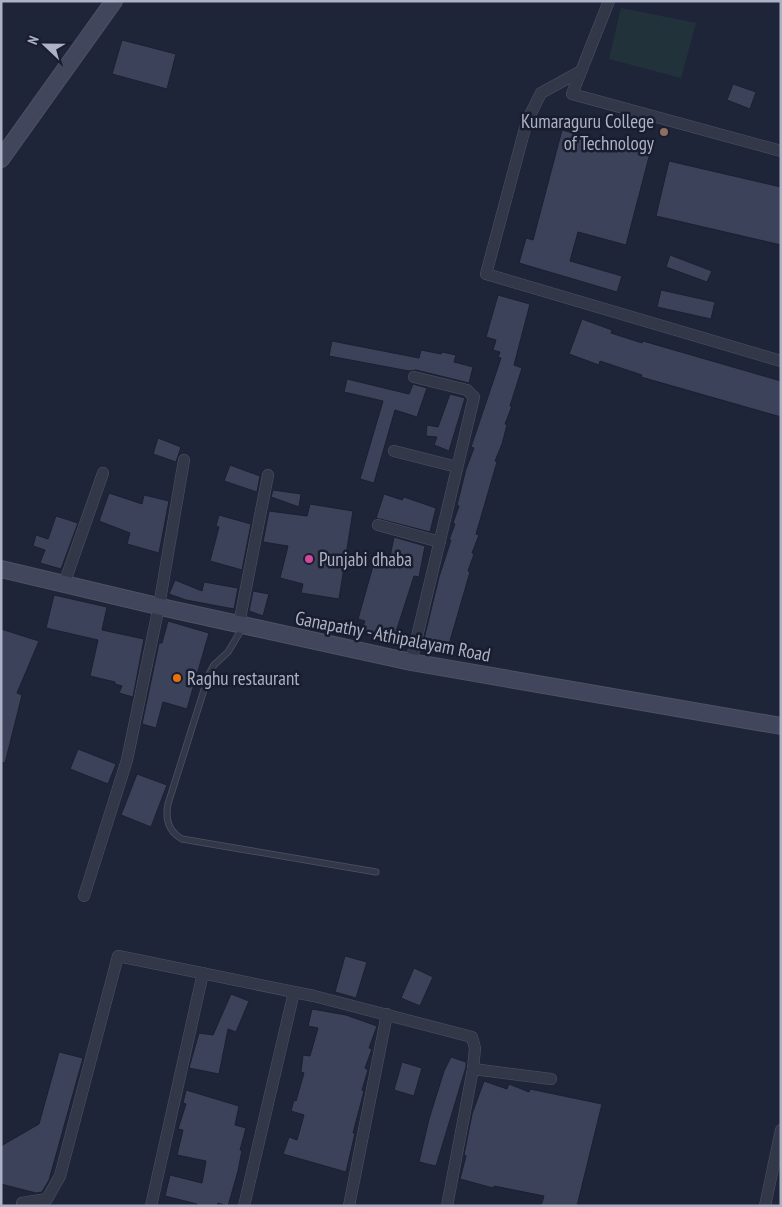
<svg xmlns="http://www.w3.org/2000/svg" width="782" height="1207" viewBox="0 0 782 1207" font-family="'PT Sans Narrow',sans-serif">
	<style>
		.green { fill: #21323a }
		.building { fill: #3b4259; stroke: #1b1f30 }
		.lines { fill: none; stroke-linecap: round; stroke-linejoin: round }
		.service-casing { stroke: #4e5264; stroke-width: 7 }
		.minor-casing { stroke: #4e5264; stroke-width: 12 }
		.secondary-casing { stroke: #4e5264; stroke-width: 18 }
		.service { stroke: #333849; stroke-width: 5.5 }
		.minor { stroke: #333849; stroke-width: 11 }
		.secondary { stroke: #41465c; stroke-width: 16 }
		.education-dot { fill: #8d6e63; stroke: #191d2e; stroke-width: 2 }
		.hotel-dot { fill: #d1479c; stroke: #191d2e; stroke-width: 2 }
		.food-dot { fill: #e8710a; stroke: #191d2e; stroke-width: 2 }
		.labels { text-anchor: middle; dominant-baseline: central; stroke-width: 5; stroke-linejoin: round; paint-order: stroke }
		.poi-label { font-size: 19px; fill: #adb2c6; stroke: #191d2e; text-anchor: start }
		.street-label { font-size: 19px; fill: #adb2c6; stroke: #191d2e }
	</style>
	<rect width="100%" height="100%" fill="#1f2539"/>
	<polygon class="green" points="621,8 696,23 681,78 609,59"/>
	<g class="building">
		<polygon points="122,40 176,54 167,89 112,74"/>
		<polygon points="733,84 756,92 750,109 727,100"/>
		<polygon points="562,130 650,153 626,245 578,232 570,261 622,276 617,292 519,263 526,238 533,240"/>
		<polygon points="669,161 781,187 781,245 656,216"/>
		<polygon points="670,255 712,271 707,282 666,267"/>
		<polygon points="661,290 715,302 711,319 657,307"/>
		<polygon points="498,295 530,304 514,365 522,368 510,406 512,406 505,424 507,425 502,444 495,461 497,462 476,534 479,535 472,553 474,554 468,571 470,572 448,648 424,639 439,577 451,540 449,540 455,524 453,523 459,506 457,505 466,469 474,448 471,447 501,358 498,357 500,352 493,350 496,340 486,337"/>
		<polygon points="582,319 612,330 611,333 642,343 643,341 781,381 781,417 641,377 642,375 600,361 599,365 569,354"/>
		<polygon points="332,341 419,358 421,350 441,354 442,352 456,355 454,362 473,367 469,383 416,370 409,371 329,356"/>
		<polygon points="347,379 409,394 413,384 427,388 417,417 395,410 374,483 360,479 383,401 344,392"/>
		<polygon points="450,394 465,398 449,451 434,445 437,437 426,436 427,425 438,427"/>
		<polygon points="158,438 181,447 176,462 153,454"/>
		<polygon points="230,465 260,476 257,492 224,481"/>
		<polygon points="273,490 301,494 299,507 271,497"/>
		<polygon points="109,493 142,504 144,495 169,501 159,553 127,544 130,533 99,521"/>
		<polygon points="384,494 402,500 404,497 436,508 430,532 376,518"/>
		<polygon points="310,504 353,511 339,599 301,593 303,584 280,578 288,546 263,542 269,511 307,516"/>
		<polygon points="219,515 251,524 242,570 210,561 219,527 216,526"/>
		<polygon points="56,516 78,523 61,569 40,563 45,550 33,546 36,535 48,539"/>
		<polygon points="394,537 425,546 419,577 414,576 394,638 383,635 382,638 362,630 365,621 358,619 373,566 374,553 390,557"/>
		<polygon points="175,580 202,591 204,582 238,588 234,609 186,600 169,594"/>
		<polygon points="253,591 269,594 263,616 249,611"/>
		<polygon points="54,595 107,607 102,630 144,639 133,697 119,693 122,686 115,684 115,682 90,676 98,640 46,628"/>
		<polygon points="168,621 209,633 187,709 163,702 156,728 142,724 159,643 162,643"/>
		<polygon points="1,629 39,641 17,693 22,695 5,763 1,762"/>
		<polygon points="78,749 116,764 108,784 70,769"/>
		<polygon points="137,774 167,785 151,827 121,815"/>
		<polygon points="345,956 367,962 356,998 335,992"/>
		<polygon points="414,968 433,977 420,1006 401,998"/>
		<polygon points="231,994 249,1001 236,1032 228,1029 219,1074 189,1068 199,1033 213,1035"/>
		<polygon points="312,1009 346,1015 377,1026 369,1048 372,1049 365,1068 368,1070 362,1090 364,1091 353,1133 355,1133 346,1172 283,1154 289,1137 297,1140 304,1115 291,1111 294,1100 296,1101 304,1073 301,1072 303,1055 310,1056 318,1028 308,1026"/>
		<polygon points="59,1052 83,1058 49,1180 42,1192 36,1193 1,1184 1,1146 39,1124"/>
		<polygon points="451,1057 466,1062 466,1067 436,1166 419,1162 429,1119 444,1071"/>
		<polygon points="402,1062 422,1068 414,1096 394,1090"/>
		<polygon points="484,1081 507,1089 509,1084 529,1092 530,1089 602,1104 577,1206 541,1206 544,1196 494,1186 493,1188 460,1179 466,1156 464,1155 472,1114"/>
		<polygon points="186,1090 239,1106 235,1125 246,1128 240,1150 242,1150 238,1171 228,1206 218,1203 217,1206 197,1206 197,1204 165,1196 170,1175 202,1183 206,1161 177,1155 183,1130 178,1129 186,1104 183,1103"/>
	</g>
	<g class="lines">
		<defs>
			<path id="service" d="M243,627l-15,25 -14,13 -5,9 -41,130c-3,15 0,27 14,35l194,33"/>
			<g id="minor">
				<polyline points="609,1 572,94 781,151"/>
				<polyline points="581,71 541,93 527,121 486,274 781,361"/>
				<polyline points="394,451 457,467"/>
				<polyline points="378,525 440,542"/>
				<polyline points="64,584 103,473"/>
				<polyline points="239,624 268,475"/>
				<polyline points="411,662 474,397 467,390 414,377"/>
				<polyline points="84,896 127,760 159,606 184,460"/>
				<polyline points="473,1069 551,1079"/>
				<polyline points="22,1203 47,1199 60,1176 118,956 314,996 472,1037 475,1048 473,1069 447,1206"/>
				<polyline points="151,1206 203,973"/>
				<polyline points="244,1206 294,992"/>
				<polyline points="349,1206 387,1014"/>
				<polyline points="765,1206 781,1130"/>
			</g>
			<g id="secondary">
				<polyline points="1,159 114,1"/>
				<polyline points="1,569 170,609 411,662 781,726"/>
			</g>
		</defs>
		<use href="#service" class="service-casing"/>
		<use href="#minor" class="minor-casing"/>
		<use href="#secondary" class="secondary-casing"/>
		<use href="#service" class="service"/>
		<use href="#minor" class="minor"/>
		<use href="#secondary" class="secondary"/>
	</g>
	<circle class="education-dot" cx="664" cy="132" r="5"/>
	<circle class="hotel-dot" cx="309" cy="559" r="5"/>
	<circle class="food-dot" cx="177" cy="678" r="5"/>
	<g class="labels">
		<g class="poi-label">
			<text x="654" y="121" text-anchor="end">Kumaraguru College<tspan x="654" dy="22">of Technology</tspan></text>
			<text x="319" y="559">Punjabi dhaba</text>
			<text x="187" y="678">Raghu restaurant</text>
		</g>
		<g class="street-label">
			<text transform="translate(393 636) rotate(11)">Ganapathy - Athipalayam Road</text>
		</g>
	</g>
	<rect width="782" height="1207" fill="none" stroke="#adb2c6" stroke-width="5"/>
	<g transform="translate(45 45) rotate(292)" stroke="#191d2e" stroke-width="4" paint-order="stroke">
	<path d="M0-4L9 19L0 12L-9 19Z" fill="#adb2c6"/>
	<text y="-8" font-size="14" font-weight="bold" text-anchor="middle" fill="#adb2c6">N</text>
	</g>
</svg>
